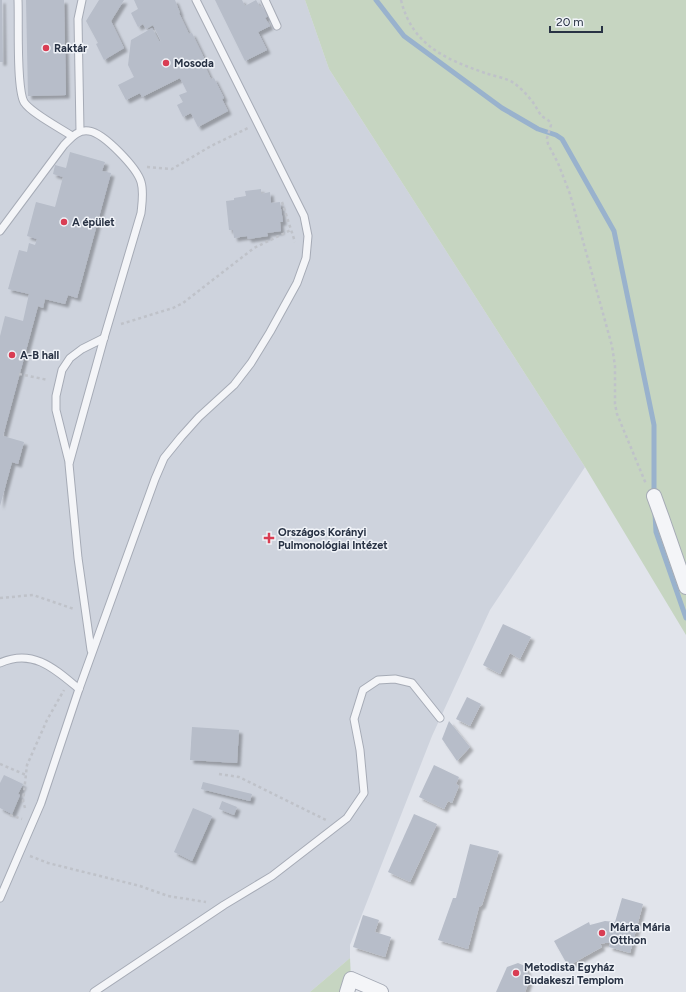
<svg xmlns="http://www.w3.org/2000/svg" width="686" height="992" viewBox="0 0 686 992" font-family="Figtree,sans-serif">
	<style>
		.built { fill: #ced3dd }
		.green { fill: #c6d5c1 }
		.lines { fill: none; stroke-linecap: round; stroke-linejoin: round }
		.stream { stroke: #99b2cd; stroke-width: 5 }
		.building { fill: #b7bdc9; filter: url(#shadow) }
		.lane-casing { stroke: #a6abb6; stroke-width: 9 }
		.street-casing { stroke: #a6abb6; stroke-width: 16 }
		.path { stroke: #bfc2c9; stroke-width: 2.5; stroke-dasharray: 3 3; stroke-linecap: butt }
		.lane { stroke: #f4f5f8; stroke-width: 7 }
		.street { stroke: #f4f5f8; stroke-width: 14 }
		.poi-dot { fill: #d93d53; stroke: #f0f3f8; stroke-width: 1.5 }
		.labels { text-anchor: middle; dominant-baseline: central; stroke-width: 3; stroke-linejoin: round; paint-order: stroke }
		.poi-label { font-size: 11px; font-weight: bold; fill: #283244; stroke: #f0f3f8; text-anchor: start }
	</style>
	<defs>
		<filter id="shadow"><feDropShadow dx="3.5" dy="3.5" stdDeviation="1" flood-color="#0004"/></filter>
	</defs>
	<rect width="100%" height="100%" fill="#e1e4eb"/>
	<polygon class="built" points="0,0 305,0 329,69 585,467 490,610 432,736 350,945 350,958 310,992 0,992"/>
	<g class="green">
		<polygon points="305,0 686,0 686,635 585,467 329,69"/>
		<polygon points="350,958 351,979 347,992 310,992"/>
	</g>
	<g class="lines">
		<g class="stream">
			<polyline points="376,0 404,36 502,108 538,129 556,135 562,139 614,231 654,425 654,495"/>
			<polyline points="655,513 656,532 686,618"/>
		</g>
	</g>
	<g class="building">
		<polygon points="0,0 2,0 3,62 0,62"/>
		<polygon points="26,0 64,0 66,95 28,96"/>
		<polygon points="99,0 124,0 111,21 124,48 104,60 96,44 98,43 86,21"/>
		<polygon points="134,0 175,0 180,13 179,13 189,34 192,33 205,60 203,62 211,79 214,78 224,98 222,99 228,111 198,127 191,113 183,117 177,105 183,102 179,95 187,92 180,78 142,97 140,93 126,100 118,85 134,77 128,65 131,40 152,28 159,41 161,41 153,25 146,29 143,24 138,27 131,13 138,9"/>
		<polygon points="215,0 242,0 245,6 256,0 260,7 262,6 268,16 265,18 270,26 258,32 267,50 245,61"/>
		<polygon points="70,152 105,162 102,171 111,173 77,298 68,295 65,304 45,299 43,308 38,306 3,436 24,442 18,464 12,462 0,506 0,336 5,316 23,321 29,294 8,289 19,250 27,252 29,243 35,245 37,239 27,236 36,202 55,207 63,177 53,174 55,165 66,168"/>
		<polygon points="261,189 261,194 270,192 271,203 280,202 283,222 280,222 281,231 267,233 268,236 248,239 247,236 234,238 233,230 229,230 226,201 234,200 234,198 246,196 245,191"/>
		<polygon points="503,624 531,637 520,659 510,653 500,674 483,665"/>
		<polygon points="467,697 481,704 470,726 456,719"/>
		<polygon points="449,721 470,747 457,761 442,739"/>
		<polygon points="192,727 239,730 237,763 190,760"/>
		<polygon points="434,765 459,777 456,784 459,786 452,803 448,801 444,809 419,797"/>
		<polygon points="4,775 23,784 18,794 20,795 12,814 0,808 0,783"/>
		<polygon points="203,782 252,794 250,801 201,789"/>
		<polygon points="222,801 237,807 234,815 219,809"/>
		<polygon points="193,808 212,816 192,861 174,852"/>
		<polygon points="414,814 437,824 410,882 388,872"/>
		<polygon points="470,844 499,851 482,905 479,907 468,949 438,940 453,898 456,898"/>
		<polygon points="622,898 643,904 630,953 609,947 610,943 605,943 600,944 602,947 568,966 554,941 589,922 590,925 605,921 615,922"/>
		<polygon points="363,915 379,920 375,932 391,937 385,957 353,947"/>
		<polygon points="518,963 525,966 530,979 525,992 496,992 507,967"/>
	</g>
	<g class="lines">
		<defs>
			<g id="lane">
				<path d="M18,0c1,20 -2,87 6,102 7,11 36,26 48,34"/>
				<polyline points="265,0 277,26"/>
				<polyline points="80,131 78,19 82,0"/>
				<path d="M0,231l64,-86c7,-7 14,-16 25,-14 15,2 48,37 52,51 3,10 1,21 0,31l-37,125 -35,126 9,94 13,92"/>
				<polyline points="69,462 56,410 56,396 62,370 70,358 82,349 104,338"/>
				<path d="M0,663c33,-15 55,6 79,26"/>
				<polyline points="0,898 41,803 79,689 155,479 164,458 181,437 199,417 234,385 251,363 270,332 297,283 306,258 308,236 304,216 196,0"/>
				<polyline points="94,992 224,905 272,876 347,818 364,793 360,750 354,719 363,690 378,680 395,679 412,683 440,718"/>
			</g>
			<g id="street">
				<polyline points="654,496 662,518 686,587"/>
				<polyline points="347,992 351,979 381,992"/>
			</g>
		</defs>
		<use href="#lane" class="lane-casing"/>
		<use href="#street" class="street-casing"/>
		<g class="path">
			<path d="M401,0c11,45 44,59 84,73 9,3 21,5 29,10 8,6 15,14 21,22 2,4 4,8 7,11 2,2 5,3 7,5l2,4 -4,13 1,6 10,19 12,31 42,152 3,20v38l2,10 29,70"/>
			<polyline points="147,167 172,169 211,146 248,128"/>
			<polyline points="282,202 295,242"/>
			<polyline points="121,324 173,308 183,303 254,248 291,230"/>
			<polyline points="19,374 48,380"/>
			<polyline points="0,598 33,595 74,609"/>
			<polyline points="0,764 26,775"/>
			<polyline points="219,774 239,777 326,820"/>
			<polyline points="25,808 23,801 27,765 47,720 64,690"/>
			<polyline points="10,815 22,819"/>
			<polyline points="30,856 48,863 140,886 168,896 206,902"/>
		</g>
		<use href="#lane" class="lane"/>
		<use href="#street" class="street"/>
	</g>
	<g class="poi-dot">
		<circle cx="46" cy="48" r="4"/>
		<circle cx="166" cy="63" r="4"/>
		<circle cx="64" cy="222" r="4"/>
		<circle cx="12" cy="355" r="4"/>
		<path d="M267 532h4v4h4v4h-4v4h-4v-4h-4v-4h4z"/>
		<circle cx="602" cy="933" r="4"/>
		<circle cx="516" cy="973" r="4"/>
	</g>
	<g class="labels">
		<g class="poi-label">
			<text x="54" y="48">Raktár</text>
			<text x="174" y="63">Mosoda</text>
			<text x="72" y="222">A épület</text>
			<text x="20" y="355">A-B hall</text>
			<text x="278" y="532">Országos Korányi<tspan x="278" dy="13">Pulmonológiai Intézet</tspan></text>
			<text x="610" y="927">Márta Mária<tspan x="610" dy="13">Otthon</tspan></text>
			<text x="524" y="967">Metodista Egyház<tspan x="524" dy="13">Budakeszi Templom</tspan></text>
		</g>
	</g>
	<path d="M550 26v6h52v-6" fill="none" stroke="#283244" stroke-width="2"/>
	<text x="556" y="26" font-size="12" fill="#283244" stroke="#f0f3f8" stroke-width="3" paint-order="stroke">20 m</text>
</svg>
